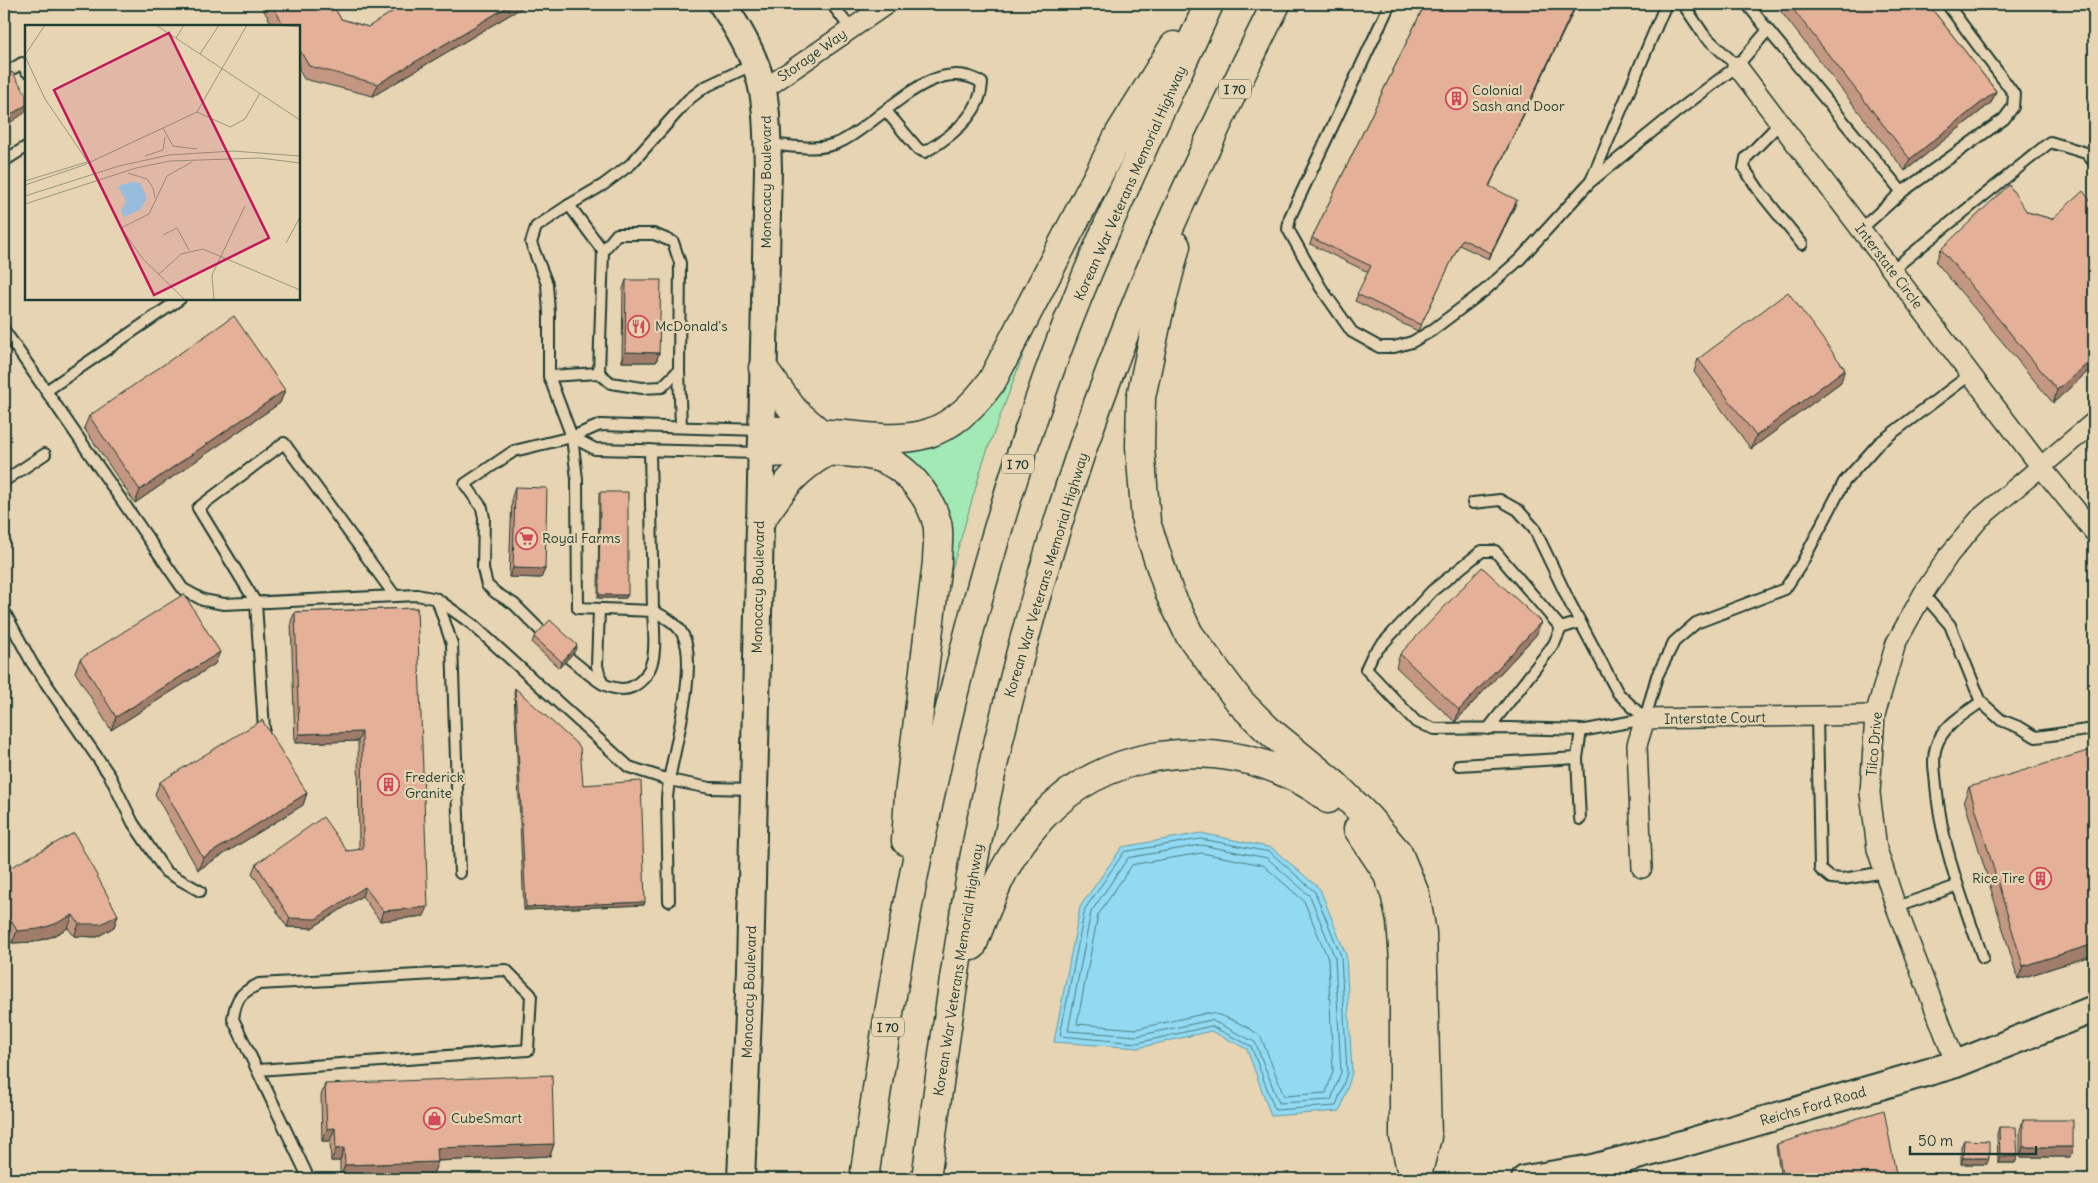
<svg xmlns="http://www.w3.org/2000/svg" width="2098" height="1183" viewBox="0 0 2098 1183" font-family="Delius,sans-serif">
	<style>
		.green { fill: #a3e9b6; stroke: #619375 }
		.water { fill: #91daf2; stroke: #639ba6 }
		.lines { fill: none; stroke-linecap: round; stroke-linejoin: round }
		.shore { stroke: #4d7c80; stroke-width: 1 }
		.lane-casing { stroke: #1f3d34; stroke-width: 14 }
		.street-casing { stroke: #1f3d34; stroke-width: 22 }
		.secondary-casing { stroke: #1f3d34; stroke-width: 30 }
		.highway-casing { stroke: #1f3d34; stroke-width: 31 }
		.lane { stroke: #e7d4b2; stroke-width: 10 }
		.street { stroke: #e7d4b2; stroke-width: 19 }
		.secondary { stroke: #e7d4b2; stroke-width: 26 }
		.highway { stroke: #e7d4b2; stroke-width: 28 }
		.wall { fill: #c49782; stroke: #1f3d34 }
		.shaded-wall { fill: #a07b6a; stroke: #1f3d34 }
		.building { fill: #e4b097; stroke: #1f3d34 }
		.labels { text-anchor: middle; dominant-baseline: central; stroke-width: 4.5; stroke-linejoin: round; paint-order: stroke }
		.shield { fill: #e7d4b2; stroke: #5b6a5a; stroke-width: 1 }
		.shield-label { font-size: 12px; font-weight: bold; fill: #1f3d34 }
		.street-label { font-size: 14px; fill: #1f3d34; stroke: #e7d4b2 }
		.poi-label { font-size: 14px; fill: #1f3d34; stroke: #e7d4b2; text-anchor: start }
		.inset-road { fill: none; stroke: #979880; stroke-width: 1 }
		.view { fill: #c2185b; fill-opacity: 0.15; stroke: #c2185b; stroke-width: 2.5 }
		.inset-edge { fill: none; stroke: #1f3d34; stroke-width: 2.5 }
	</style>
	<rect width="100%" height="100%" fill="#e7d4b2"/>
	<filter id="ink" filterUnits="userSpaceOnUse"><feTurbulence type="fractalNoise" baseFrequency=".02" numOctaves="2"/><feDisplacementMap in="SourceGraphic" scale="10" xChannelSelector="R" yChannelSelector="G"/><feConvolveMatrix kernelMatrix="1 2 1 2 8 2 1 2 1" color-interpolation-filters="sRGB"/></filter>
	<g filter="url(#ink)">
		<polygon class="green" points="1038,315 983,462 939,614 947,562 892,450 922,444"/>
		<polygon class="water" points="1201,833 1272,848 1320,889 1346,955 1352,1073 1340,1111 1271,1116 1247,1049 1211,1031 1138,1048 1054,1042 1080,907 1122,847"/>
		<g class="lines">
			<g class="shore">
				<polygon points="1201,839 1270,852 1315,892 1341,956 1347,1073 1336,1106 1275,1110 1251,1046 1211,1026 1137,1043 1060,1036 1085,909 1124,852"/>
				<polygon points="1201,845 1267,858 1310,896 1335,958 1341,1072 1331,1100 1279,1103 1255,1042 1211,1020 1137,1036 1068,1031 1091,912 1128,858"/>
				<path d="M1202,853l61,12 41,36 24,58 5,112 -7,22 -42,3 -23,-59c-9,-9 -42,-25 -54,-24l-71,16 -59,-5 21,-109 34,-50z"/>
			</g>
			<defs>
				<g id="lane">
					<polyline points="832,4 850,28"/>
					<polyline points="1390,4 1290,217 1288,229 1321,288 1352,332 1379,347 1394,347 1412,342 1431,331 1484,291 1520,259 1590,182 1675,113 1737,66 1768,30 1902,192 1861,229"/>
					<polyline points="1683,4 1704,35 1737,66"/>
					<polyline points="1747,4 1768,30"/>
					<polyline points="4,74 22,63 26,71"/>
					<polyline points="1780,123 1746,158 1744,168 1760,192 1802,244"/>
					<path d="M768,144c25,2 49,8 72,-2 41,-19 94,-91 142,-59 -1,31 -33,55 -57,69l-7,-3 -32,-38"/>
					<polyline points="4,161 26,147"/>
					<polyline points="1591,181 1666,4"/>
					<polyline points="1902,192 2004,119 2013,107 2014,94 1947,4"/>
					<polyline points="603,251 617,234 654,234 673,242 680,263 679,370 662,387 642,388 611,383 599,373 603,251 569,205 603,185 631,164 689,99 705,87 754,64"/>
					<polyline points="1892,270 2050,142 2086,153 2094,162"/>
					<polyline points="4,330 183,589 203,600 224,604 417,595 437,599 472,624 629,767 669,780 667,798 669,901"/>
					<polyline points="679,370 681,427"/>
					<polyline points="549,376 599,373"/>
					<polyline points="46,391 180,299"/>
					<polyline points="572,437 595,449 760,453"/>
					<path d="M650,450l3,161c12,6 24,12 30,24 15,29 -8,112 -14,145l41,8 42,1"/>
					<polyline points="4,481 45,454"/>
					<polyline points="1473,503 1500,500 1518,510 1534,528 1569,601 1618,693 1645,719"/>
					<polyline points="1923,594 1950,625 1981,702 2001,720 2021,728 2036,737 2094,729"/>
					<polyline points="437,599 452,644 460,873"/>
					<polyline points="599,609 597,666 602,683"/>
					<polyline points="4,611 32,663 110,776 133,823 166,872 200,891"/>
					<polyline points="1561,628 1580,622"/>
					<polyline points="542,632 514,604 496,593 487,585 483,569 484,518 482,508 465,484 514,451 572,437 600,425 761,430"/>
					<path d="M569,658c10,8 22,19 34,26 8,4 20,7 29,3 29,-15 22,-49 21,-76l-75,-3 -1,-129 -5,-42 -23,-61v-63l-2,-29 -16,-41 5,-16 33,-22"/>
					<path d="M1981,702c-17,12 -39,24 -45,45 -4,12 -1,26 0,38 5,60 27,117 47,173"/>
					<polyline points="1817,716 1820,869 1831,878 1843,879 1885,872"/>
					<polyline points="1645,719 1657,676 1674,642 1696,623 1785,589 1802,563 1844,482 1879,443 1971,374"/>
					<polyline points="264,729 256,603 198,508 284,443 395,596"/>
					<polyline points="1488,729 1554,644 1561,628 1495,551 1482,551 1432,591 1373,654 1366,669 1416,722 1435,729 1508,728 1586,730 1645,719"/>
					<polyline points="1459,765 1577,758"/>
					<polyline points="1580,819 1577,758 1581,730"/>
					<polyline points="1896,907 1957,886"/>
					<path d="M259,1070l269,-20 3,-55 -25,-25 -247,14c-18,9 -23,13 -26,35l76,160"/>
				</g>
				<g id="street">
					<polyline points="1737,66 2041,467 2094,532"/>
					<polyline points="763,90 887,4"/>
					<polyline points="1642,868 1637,745 1645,719 1875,715"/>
					<polyline points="1956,1064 1896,907 1877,849 1870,793 1875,715 1896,643 1923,594 1949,555 1980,518 2094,422"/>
				</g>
				<g id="secondary">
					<path d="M722,4c17,25 36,57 41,88 5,25 4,51 5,77l-18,800 -9,210"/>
					<polyline points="1525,1179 1592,1168 1675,1146 1956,1064 2094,1009"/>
				</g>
				<g id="highway">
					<polyline points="1176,246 1158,316 1141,397 1140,447 1146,522 1169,592 1189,634 1240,702 1267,729 1334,784 1369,819 1398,853 1415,894 1422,933 1427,1137 1416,1179"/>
					<polyline points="763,368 794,411 820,433"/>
					<path d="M762,430c28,2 56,3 84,5 26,2 57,7 83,-2 27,-9 47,-30 63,-52l128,-248 54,-87"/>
					<path d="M761,453c36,0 81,-5 116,4 28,7 53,39 60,66 3,11 0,27 0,39l-28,233 -3,46"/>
					<path d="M760,521c21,-30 32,-49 65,-68"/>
					<polyline points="1358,829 1386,871 1395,893 1401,921 1404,961 1404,1137 1413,1179"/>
					<path d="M972,946c20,-51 32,-88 70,-129 60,-65 158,-79 237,-47 18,8 35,16 49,29"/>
					<path d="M864,1179c37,-271 91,-542 183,-801 45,-128 106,-250 162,-374"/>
					<path d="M926,1179c21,-155 41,-312 79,-464 35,-145 80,-287 137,-425 41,-97 87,-192 134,-286"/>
				</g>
			</defs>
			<use href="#lane" class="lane-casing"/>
			<use href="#street" class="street-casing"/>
			<use href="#secondary" class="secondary-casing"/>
			<use href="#highway" class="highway-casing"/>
			<use href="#lane" class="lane"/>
			<use href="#street" class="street"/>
			<use href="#secondary" class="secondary"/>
			<use href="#highway" class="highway"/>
		</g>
		<g class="wall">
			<polygon points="260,4 332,4 341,19 368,27 528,4 373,96 304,79 299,70 299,26 273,26"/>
			<polygon points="1425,4 1577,4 1489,187 1515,206 1489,259 1459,245 1418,331 1355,301 1368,272 1310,244 1312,238"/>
			<polygon points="1775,4 1928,4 1996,91 1991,103 1905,171"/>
			<polygon points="2094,205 2094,366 2053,403 1936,262 1941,249 2027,212 2052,219"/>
			<polygon points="626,280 659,353 656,362 622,362 623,289"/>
			<polygon points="1698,359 1841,382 1751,449 1694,372"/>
			<polygon points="285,390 280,403 135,503 84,428 89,416"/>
			<polygon points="515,487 545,569 541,578 509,577 512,497"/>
			<polygon points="600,492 626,598 598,598 599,495"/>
			<polygon points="417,608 424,916 380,921 362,896 312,928 287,927 252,873 256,864 347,851 359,850 358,741 295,743 291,621 295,612"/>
			<polygon points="1537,634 1455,722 1396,667 1400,654"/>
			<polygon points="534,637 575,651 559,668 532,643"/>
			<polygon points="80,659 215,664 111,730 75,672"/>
			<polygon points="515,688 583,785 645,902 644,905 524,910 514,692"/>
			<polygon points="160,782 307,793 303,805 198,870 155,794"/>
			<polygon points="1969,787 2094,955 2018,979 1964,800"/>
			<polygon points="4,871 118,915 114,927 97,937 74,936 68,928 51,937 34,942 12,943 7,934 4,935"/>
			<polygon points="325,1084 554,1144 550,1156 438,1161 433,1174 340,1178 340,1161 331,1161 330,1141 322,1141 321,1096"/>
			<polygon points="2023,1120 2070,1157 2020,1157 2020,1130"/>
			<polygon points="1999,1127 2018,1156 2015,1163 1998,1163 1997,1134"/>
			<polygon points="1964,1140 1987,1164 1961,1164 1961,1147"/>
			<polygon points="1777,1144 1897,1179 1781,1179 1776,1147"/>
		</g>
		<g class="shaded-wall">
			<polygon points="512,4 528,4 373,96 378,84"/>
			<polygon points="1576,4 1577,4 1486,193 1489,186"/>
			<polygon points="1996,91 1991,103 1905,171 1910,159"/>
			<polygon points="26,105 26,112 4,127 4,119"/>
			<polygon points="1517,200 1515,206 1489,259 1491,253"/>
			<polygon points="625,352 659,353 656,362 622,362"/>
			<polygon points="2094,358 2094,366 2053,403 2057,390"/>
			<polygon points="1845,369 1841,382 1751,449 1756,436"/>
			<polygon points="285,390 280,403 135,503 140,490"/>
			<polygon points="513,568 545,569 541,578 509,577"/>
			<polygon points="599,595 628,595 626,598 598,598"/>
			<polygon points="1541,622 1537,634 1455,722 1459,710"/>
			<polygon points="577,645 575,651 559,668 562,662"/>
			<polygon points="220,652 215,664 111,730 116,717"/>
			<polygon points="362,732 358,741 295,743 299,734"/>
			<polygon points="307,793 303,805 198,870 203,858"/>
			<polygon points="365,887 362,896 312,928 287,927 290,918"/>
			<polygon points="645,902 644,905 524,910 526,907"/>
			<polygon points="428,907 424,916 380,921 383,911"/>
			<polygon points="73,915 68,928 51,937 34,942 12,943 17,931"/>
			<polygon points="118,915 114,927 97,937 74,936 79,924"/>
			<polygon points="12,921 7,934 4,935 4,925"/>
			<polygon points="2094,944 2094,955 2018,979 2023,966"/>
			<polygon points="335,1128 330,1141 322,1141 327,1129"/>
			<polygon points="554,1144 550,1156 433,1161 437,1148"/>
			<polygon points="2023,1147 2073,1147 2070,1157 2020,1157"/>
			<polygon points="344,1148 340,1161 331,1161 336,1149"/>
			<polygon points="2018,1156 2015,1163 1998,1163 2000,1157"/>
			<polygon points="1963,1158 1989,1158 1987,1164 1961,1164"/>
			<polygon points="438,1162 433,1174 340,1178 345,1165"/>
		</g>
		<g class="building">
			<polygon points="271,4 332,4 341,19 368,27 405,4 512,4 378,84 309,66 299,49 299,26 285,26"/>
			<polygon points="1425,4 1576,4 1489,186 1517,200 1491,253 1462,239 1421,325 1357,294 1371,266 1312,238"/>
			<polygon points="1789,4 1928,4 1996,91 1910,159"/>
			<polygon points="12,72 26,94 26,105 4,119 4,77"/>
			<polygon points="2009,185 2027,212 2052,219 2083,191 2094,205 2094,358 2057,390 1941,249"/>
			<polygon points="626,280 661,280 659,353 625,352"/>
			<polygon points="1788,292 1845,369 1756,436 1698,359"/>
			<polygon points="234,316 285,390 140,490 89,416"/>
			<polygon points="515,487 547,488 545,569 513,568"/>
			<polygon points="600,492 628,492 628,595 599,595"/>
			<polygon points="1482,567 1541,622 1459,710 1400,654"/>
			<polygon points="184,594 220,652 116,717 80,659"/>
			<polygon points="417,608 428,907 383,911 365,887 316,919 290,918 256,864 323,817 347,851 363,849 362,732 299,734 295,612"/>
			<polygon points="550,620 577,645 562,662 534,637"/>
			<polygon points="515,688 580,747 583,785 641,781 645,902 526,907"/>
			<polygon points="262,720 307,793 203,858 160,782"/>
			<polygon points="2094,749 2094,944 2023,966 1969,787"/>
			<polygon points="74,833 118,915 101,924 79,924 73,915 55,924 39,929 17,931 12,921 4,925 4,871"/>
			<polygon points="552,1075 554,1144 437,1148 438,1162 345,1165 344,1148 336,1149 335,1128 327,1129 325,1084"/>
			<polygon points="1884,1110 1897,1179 1783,1179 1777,1144"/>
			<rect x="2023" y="1120" width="50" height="27"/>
			<polygon points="1999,1127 2016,1127 2018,1156 2000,1157"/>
			<polygon points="1964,1140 1989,1141 1989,1158 1963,1158"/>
		</g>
	</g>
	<defs>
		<symbol id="building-ring" viewBox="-11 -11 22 22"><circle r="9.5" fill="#e7d4b2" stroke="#d1495b" stroke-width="1.5"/><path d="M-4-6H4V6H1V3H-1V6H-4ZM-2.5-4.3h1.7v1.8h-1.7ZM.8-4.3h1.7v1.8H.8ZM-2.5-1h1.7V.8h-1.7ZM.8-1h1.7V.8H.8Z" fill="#d1495b"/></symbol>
		<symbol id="restaurant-ring" viewBox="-11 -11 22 22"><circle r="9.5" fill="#e7d4b2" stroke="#d1495b" stroke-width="1.5"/><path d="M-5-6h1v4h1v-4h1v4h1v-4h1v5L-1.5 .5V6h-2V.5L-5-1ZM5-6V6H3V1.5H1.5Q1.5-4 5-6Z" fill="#d1495b"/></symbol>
		<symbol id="supermarket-ring" viewBox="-11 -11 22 22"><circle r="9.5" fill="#e7d4b2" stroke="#d1495b" stroke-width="1.5"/><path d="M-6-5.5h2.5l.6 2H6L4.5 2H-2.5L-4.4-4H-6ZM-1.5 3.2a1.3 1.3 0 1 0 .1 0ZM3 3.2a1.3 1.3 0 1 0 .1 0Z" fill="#d1495b"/></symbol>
		<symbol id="shop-ring" viewBox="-11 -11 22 22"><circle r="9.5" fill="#e7d4b2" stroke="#d1495b" stroke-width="1.5"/><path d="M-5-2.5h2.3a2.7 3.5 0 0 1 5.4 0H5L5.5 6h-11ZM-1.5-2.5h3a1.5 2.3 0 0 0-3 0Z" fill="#d1495b"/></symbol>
	</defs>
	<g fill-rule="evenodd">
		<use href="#building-ring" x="1444" y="86" width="25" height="25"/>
		<use href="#restaurant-ring" x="626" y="314" width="25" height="25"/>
		<use href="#supermarket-ring" x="514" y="526" width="25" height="25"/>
		<use href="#building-ring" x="376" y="772" width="25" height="25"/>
		<use href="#building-ring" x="2028" y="866" width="25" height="25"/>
		<use href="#shop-ring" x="422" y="1106" width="25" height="25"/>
	</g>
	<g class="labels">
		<g class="shield">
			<rect x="1219" y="79.5" width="32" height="19" rx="4"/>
			<rect x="1002" y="454.5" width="32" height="19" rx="4"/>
			<rect x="872" y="1017.5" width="32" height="19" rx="4"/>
		</g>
		<g class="shield-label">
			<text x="1235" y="89">I 70</text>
			<text x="1018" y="464">I 70</text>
			<text x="888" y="1027">I 70</text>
		</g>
		<g class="street-label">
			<text transform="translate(812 55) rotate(-35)">Storage Way</text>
			<text transform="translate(766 182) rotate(-90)">Monocacy Boulevard</text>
			<text transform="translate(1130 183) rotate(-66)">Korean War Veterans Memorial Highway</text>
			<text transform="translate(1889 266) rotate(53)">Interstate Circle</text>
			<text transform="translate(1046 575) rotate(-73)">Korean War Veterans Memorial Highway</text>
			<text transform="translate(758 587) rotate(-89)">Monocacy Boulevard</text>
			<text transform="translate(1715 718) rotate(-1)">Interstate Court</text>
			<text transform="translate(1874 744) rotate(-85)">Tilco Drive</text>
			<text transform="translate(958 970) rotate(-81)">Korean War Veterans Memorial Highway</text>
			<text transform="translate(749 992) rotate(-88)">Monocacy Boulevard</text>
			<text transform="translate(1813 1106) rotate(-16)">Reichs Ford Road</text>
		</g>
		<g class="poi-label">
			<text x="1472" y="90">Colonial<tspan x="1472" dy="16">Sash and Door</tspan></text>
			<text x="655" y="326">McDonald's</text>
			<text x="542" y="538">Royal Farms</text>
			<text x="405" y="777">Frederick<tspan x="405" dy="16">Granite</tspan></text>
			<text x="2025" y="878" text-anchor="end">Rice Tire</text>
			<text x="451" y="1118">CubeSmart</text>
		</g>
	</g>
	<g transform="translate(25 25)">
		<rect width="275" height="275" fill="#e7d4b2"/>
		<path d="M107,157l8,1 7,15 -7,12 -16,7 -3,-6 5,-10 -8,-15z" fill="#91daf2"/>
		<path class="inset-road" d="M131,0l144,95M253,0l22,2M151,13l8,-13M175,29l19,-29M0,30l20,-30M0,31l20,43 43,63 33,66M172,87l33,15 15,-8 15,-26M138,103l10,18 24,3M120,131l18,-6 2,-13M103,148l19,6 6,9 2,10M0,156l62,-19M0,160l59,-20 113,-53 50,-87M0,171l94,-30 50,-11 64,-4 67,5M0,179l111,-36 34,-7 90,-3 40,5M96,203l22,31 42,41M96,203l28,-14 18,-38 25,-14M138,210l14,-7 12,22M261,218l14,-26M133,250l23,-21 22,-5 97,41M189,275l-2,-25 33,-69"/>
		<path class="view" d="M144,8l100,205 -115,57 -100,-205z"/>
		<rect width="275" height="275" class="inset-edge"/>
	</g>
	<rect width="2098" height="1183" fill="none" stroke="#e7d4b2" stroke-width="20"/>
	<rect x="10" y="10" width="2078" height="1163" fill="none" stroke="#1f3d34" stroke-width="2" filter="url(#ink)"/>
	<path d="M1910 1146v8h126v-8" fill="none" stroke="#1f3d34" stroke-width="2.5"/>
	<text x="1918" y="1146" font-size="15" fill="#1f3d34" stroke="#e7d4b2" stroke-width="4" paint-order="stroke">50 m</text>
</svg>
